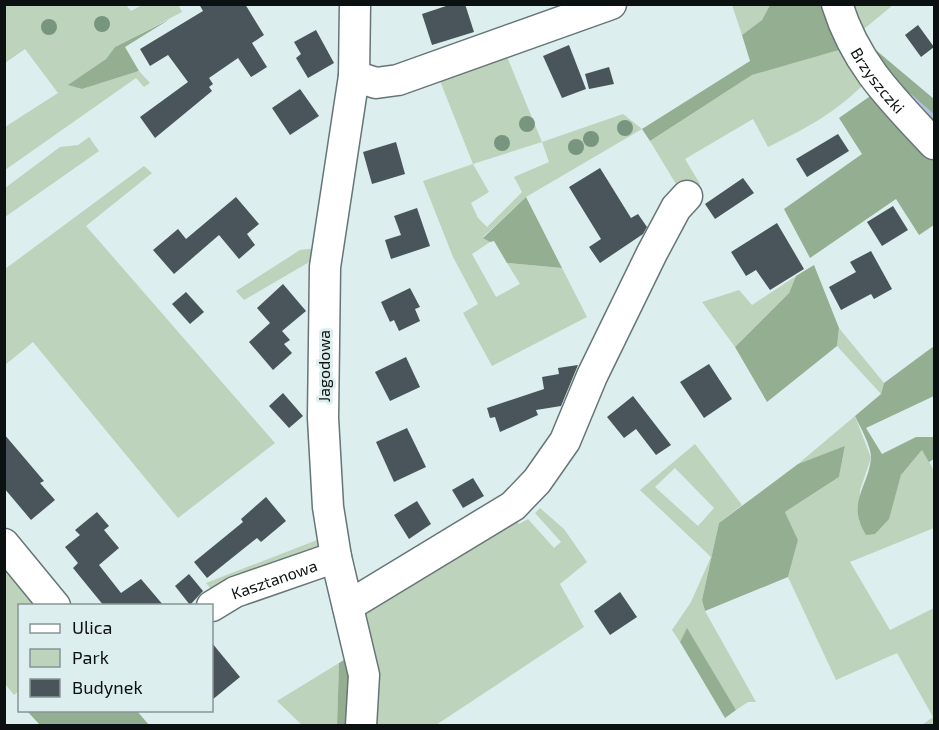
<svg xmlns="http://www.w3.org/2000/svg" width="939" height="730" viewBox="0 0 939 730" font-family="'Exo 2',sans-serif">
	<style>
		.green { fill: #bdd3bb; fill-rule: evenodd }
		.forest { fill: #94ae91 }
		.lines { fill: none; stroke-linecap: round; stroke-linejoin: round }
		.stream { stroke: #b1c1e2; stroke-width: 7 }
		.building { fill: #49545b }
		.minor-casing { stroke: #667576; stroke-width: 33 }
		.minor { stroke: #fff; stroke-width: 30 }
		.tree { fill: #78957f }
		.labels { text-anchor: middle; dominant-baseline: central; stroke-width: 6; stroke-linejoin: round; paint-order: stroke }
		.street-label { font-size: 16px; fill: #0b1011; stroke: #ddeeef }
	</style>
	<rect width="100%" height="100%" fill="#ddeeef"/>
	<g class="green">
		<polygon points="178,4 182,12 115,47 106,59 69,85 82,89 139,71 150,83 144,87 136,78 5,170 5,127 58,93 25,49 5,63 5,5 126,5 131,11 142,5"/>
		<polygon points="732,5 770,5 762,20 742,35"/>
		<polygon points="840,5 893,5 864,29 871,46"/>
		<path d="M503,47l39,95 81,-28 19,15 -116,68 -43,40 7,5 -18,12 24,43 24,-13 -13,-21 55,5 25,49 -95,49 -29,-53 15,-9 -25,-47 -30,-76 50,-17 -37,-93zM542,142l7,20 -35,15 8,15 -35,35 -9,-9 -7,-15 18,-11 -16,-28z"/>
		<path d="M846,48l19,35c-30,30 -58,45 -97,64l-15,-28 -68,40 15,25 -18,10 -32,-53 102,-66z"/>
		<polygon points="89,137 99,151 5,217 5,188 60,147 78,145"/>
		<polygon points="144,166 152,173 86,226 275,443 178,518 33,342 5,365 5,269"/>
		<polygon points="318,248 311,261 244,300 236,291 300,250"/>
		<polygon points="796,276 789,293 735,347 702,302 739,290 752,305"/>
		<polygon points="839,328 884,383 881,394 837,346"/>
		<polygon points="855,416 871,458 860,490 859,522 888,519 901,475 923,449 934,471 934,528 850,562 890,630 934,608 934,726 922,725 933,717 897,653 836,680 788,577 798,540 785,512 839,477 845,447 798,464"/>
		<path d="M695,444l47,61 -23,18 -17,77 3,11 51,91h-8l-12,8 -49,-81 -7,13 -8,-12 19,-28 20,-45 -71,-67zM675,468l39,40 -16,18 -43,-39z"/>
		<polygon points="540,508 564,529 587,562 560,584 584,627 436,725 369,725 361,609 510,511 519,524 528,519 554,548 561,542 535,513"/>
		<polygon points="322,538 330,546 216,595 206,583"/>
		<polygon points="4,553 48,605 20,606 19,691 14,695 5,684"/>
		<polygon points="339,663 337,725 302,725 277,701"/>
	</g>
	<g class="forest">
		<polygon points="770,5 831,5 846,48 752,75 650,141 642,129 750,61 742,35 762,20"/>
		<polygon points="170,19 125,47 139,71 82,89 68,85 106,59 115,47"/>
		<polygon points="871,46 934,99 934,135 875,73"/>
		<polygon points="876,92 934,152 934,225 919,235 896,199 810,258 784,209 862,154 839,118"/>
		<polygon points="526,197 562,268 507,263 494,241 490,242 483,238"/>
		<polygon points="814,265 839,328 837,346 767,402 735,347 789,293 796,276"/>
		<path d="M934,346v50l-68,32 16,26 34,-17h18v22l-5,3 -7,-12 -21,25 -12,44 -14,15 -9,1c-20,-32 2,-48 5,-76 1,-12 -11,-32 -16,-43l26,-22 3,-11z"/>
		<polygon points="845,446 839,477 785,512 798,540 788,577 705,611 702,600 719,523 798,464"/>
		<polygon points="687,628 736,710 725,718 680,642"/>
		<polygon points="352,655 354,725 337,726 339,663"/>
		<polygon points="27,711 137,711 149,725 40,725"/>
	</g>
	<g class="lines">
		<polyline class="stream" points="909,97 934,119"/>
	</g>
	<g class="building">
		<polygon points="199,4 245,4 264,35 252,43 267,67 251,77 238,58 209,78 213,84 209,87 212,91 155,138 140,117 188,82 168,55 150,66 140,49 203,11"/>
		<polygon points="452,4 465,4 474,32 432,45 422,14"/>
		<polygon points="918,25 934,47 921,57 905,35"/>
		<polygon points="316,30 334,63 308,78 296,58 301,54 294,42"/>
		<polygon points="569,45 586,89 562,98 543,56"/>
		<polygon points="609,67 614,84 589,89 585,74"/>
		<polygon points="300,89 319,116 290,135 272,108"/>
		<polygon points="838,134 849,151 807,177 796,159"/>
		<polygon points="396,142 405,174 372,184 363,152"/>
		<polygon points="600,168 631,218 638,214 647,227 643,234 600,263 589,247 601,239 569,187"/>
		<polygon points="743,178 754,193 715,219 705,204"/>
		<polygon points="236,197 259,224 247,234 255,245 239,259 219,235 174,274 153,250 178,229 186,239"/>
		<polygon points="893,206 908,230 882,246 867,222"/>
		<polygon points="417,208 430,246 391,259 385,240 401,235 394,216"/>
		<polygon points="777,223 804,269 770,290 756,270 746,276 731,252"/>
		<polygon points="871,251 892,289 874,299 871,294 841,310 829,287 856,272 850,262"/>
		<polygon points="283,284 306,311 282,331 290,340 284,344 292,353 273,370 249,342 270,323 257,308"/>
		<polygon points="410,288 420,307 415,309 420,321 399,331 394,320 390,322 381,302"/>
		<polygon points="186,292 204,312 190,324 172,304"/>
		<polygon points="406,357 420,387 390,401 375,372"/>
		<polygon points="709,364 732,399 704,418 680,382"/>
		<polygon points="578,365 561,406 536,410 538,415 500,432 495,417 490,418 487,408 544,389 542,377 559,374 558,368"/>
		<polygon points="283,393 303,416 289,428 269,406"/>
		<polygon points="633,396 671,445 656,455 636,429 624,438 607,417"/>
		<polygon points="407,428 426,467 394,482 376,442"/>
		<polygon points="4,434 44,481 40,483 55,500 31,520 4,488"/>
		<polygon points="473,478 484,496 463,508 452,490"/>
		<polygon points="266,497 286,521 261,542 257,538 207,578 194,562 243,522 241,519"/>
		<polygon points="417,501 431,524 409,539 394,515"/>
		<polygon points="97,512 109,526 104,530 119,548 99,565 121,593 141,579 164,606 104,606 73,568 78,563 65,547 80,535 75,530"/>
		<polygon points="189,574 203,591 190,605 175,586"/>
		<polygon points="620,592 637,617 610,635 594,611"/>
		<polygon points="212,643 240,677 212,700"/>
	</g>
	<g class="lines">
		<defs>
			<g id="minor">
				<polyline points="355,4 354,76 325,267 323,418 328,507 336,557 364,675 361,726"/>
				<path id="s1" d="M837,4c19,61 55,95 97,140"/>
				<polyline points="354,76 376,83 398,80 611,4"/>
				<polyline points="4,544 55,606"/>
				<path id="s2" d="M212,606l23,-14 101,-35"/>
				<polyline points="348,606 513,506 537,481 565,441 592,376 652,253 676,208 687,196"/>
			</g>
		</defs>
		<use href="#minor" class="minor-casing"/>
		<use href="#minor" class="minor"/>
	</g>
	<g class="tree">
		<circle cx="102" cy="24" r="8"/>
		<circle cx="49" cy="27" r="8"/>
		<circle cx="527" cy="124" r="8"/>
		<circle cx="625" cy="128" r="8"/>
		<circle cx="591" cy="139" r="8"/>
		<circle cx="502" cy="143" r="8"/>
		<circle cx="576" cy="147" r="8"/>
	</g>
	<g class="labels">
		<g class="street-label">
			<text stroke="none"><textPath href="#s1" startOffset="87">Brzyszczki</textPath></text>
			<text transform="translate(323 366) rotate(-90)">Jagodowa</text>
			<text stroke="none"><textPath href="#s2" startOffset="68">Kasztanowa</textPath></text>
		</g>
	</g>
	<rect width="939" height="730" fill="none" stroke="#0b1011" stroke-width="12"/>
	<rect x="18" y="604" width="195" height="108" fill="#ddeeef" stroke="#899596" stroke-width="1.5"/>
	<rect x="30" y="624" width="30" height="9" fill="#ffffff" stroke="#899596" stroke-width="1.5"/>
	<text x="72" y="634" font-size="18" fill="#0b1011">Ulica</text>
	<rect x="30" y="649" width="30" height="18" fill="#bdd3bb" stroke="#899596" stroke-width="1.5"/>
	<text x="72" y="664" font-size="18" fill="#0b1011">Park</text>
	<rect x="30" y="679" width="30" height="18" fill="#49545b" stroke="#899596" stroke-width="1.5"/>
	<text x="72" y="694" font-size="18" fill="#0b1011">Budynek</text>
</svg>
